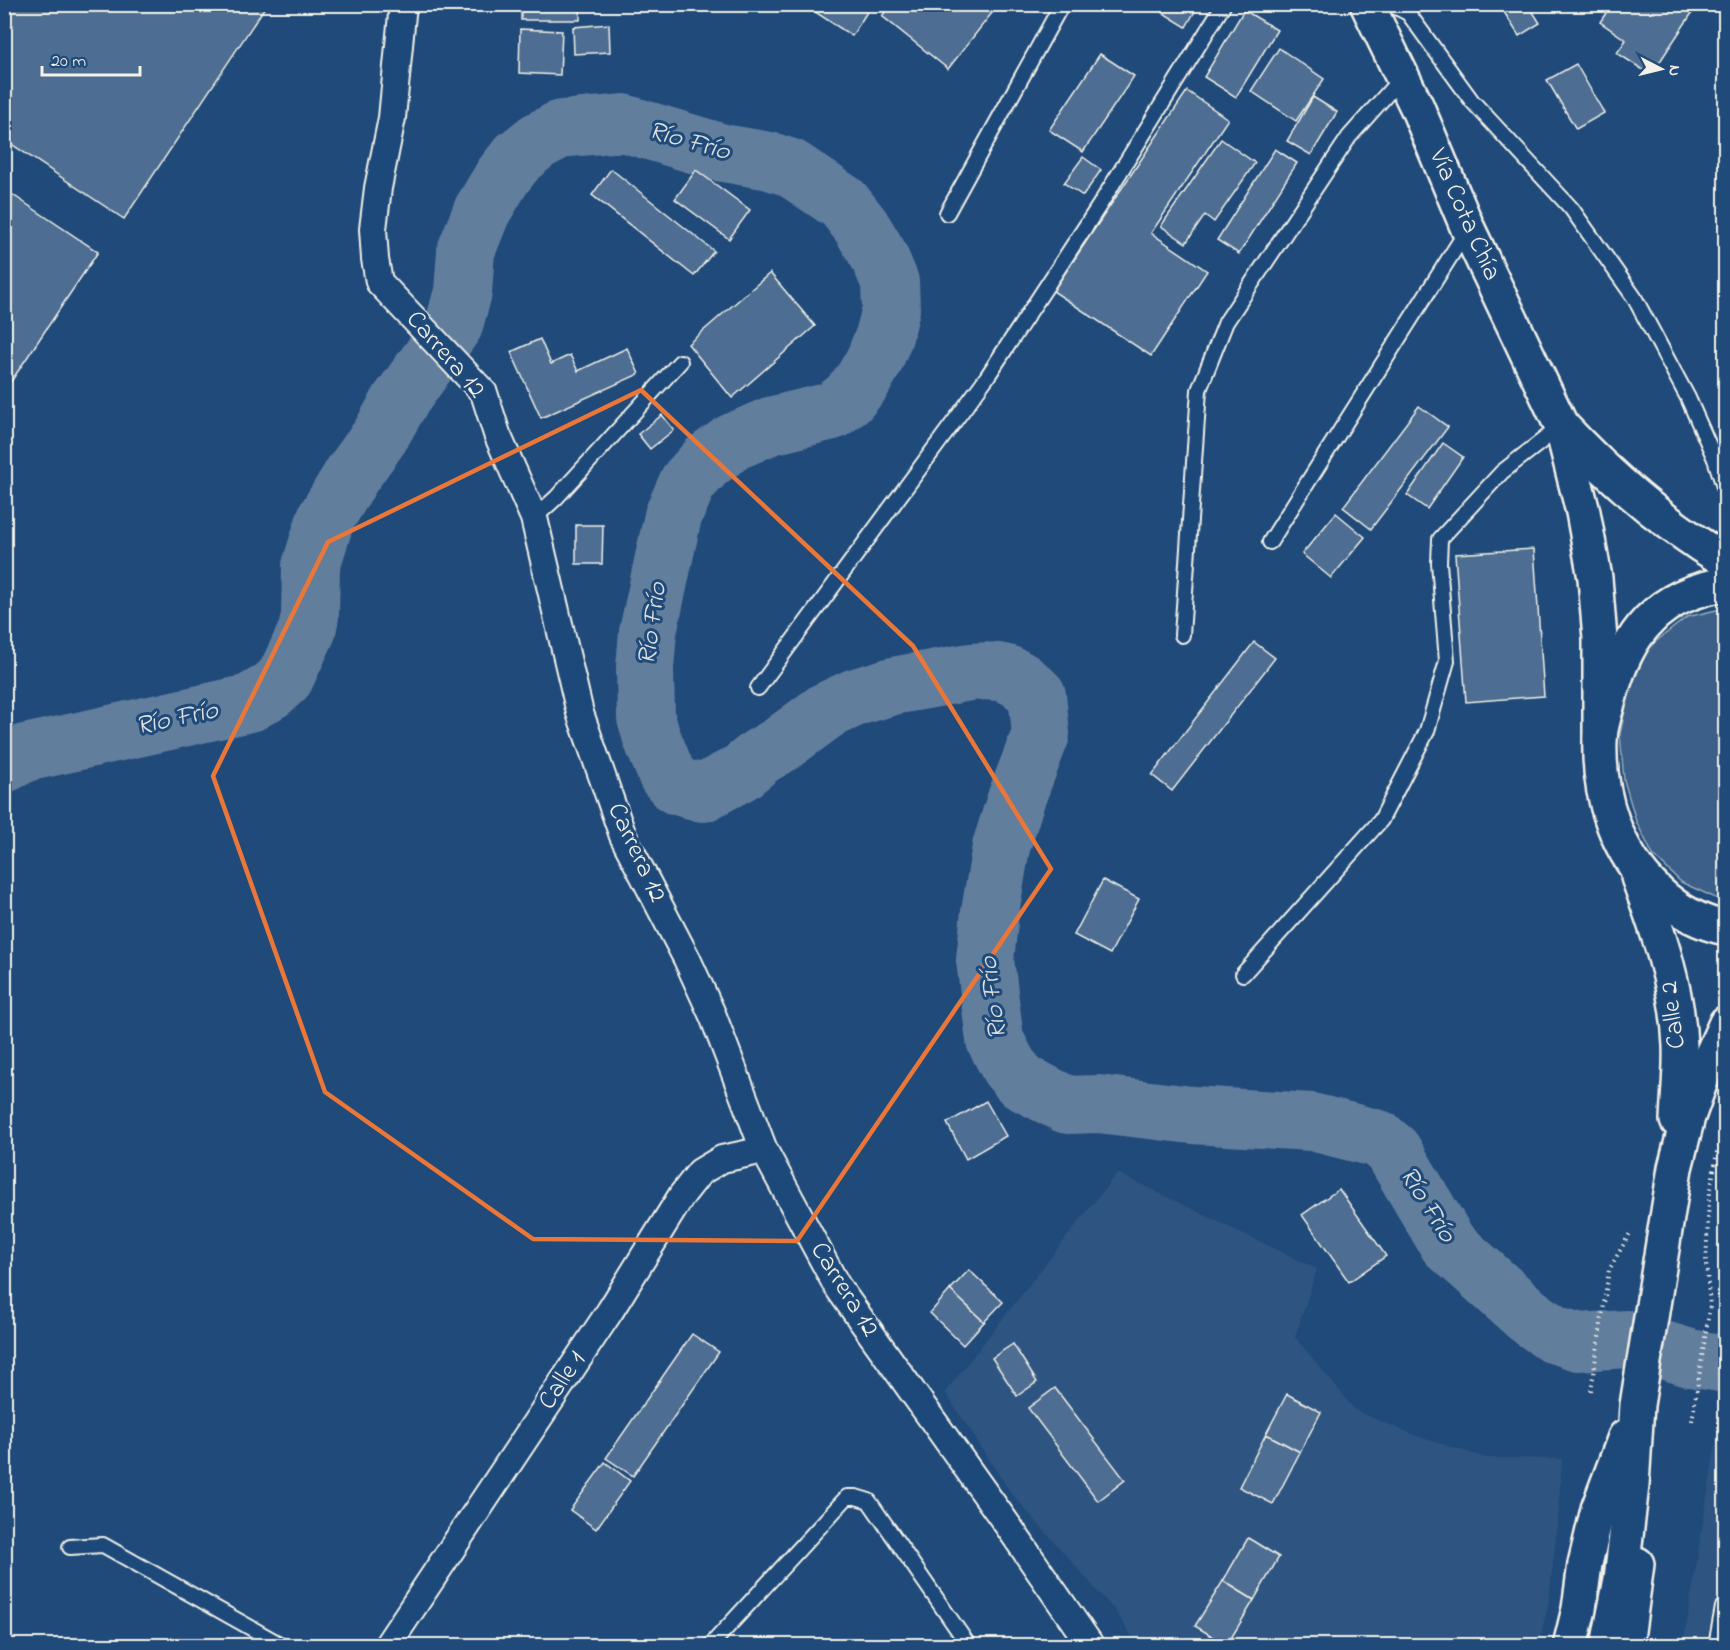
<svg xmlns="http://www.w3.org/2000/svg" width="1730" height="1650" viewBox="0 0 1730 1650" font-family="'Indie Flower',sans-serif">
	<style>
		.built { fill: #2d5581 }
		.green { fill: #3a5f88; stroke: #97a8b8; stroke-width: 1.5 }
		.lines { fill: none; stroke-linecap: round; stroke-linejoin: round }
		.river { stroke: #627e9d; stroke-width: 58 }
		.building { fill: #4d6e92; stroke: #f4f1e8; stroke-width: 1.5 }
		.service-casing { stroke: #f4f1e8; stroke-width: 18 }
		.minor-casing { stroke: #f4f1e8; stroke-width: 30 }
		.secondary-casing { stroke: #f4f1e8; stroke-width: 38 }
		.primary-casing { stroke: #f4f1e8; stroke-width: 38 }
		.path { stroke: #f4f1e8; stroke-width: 4; stroke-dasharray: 1.5 4.5; stroke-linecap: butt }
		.service { stroke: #1f4a7a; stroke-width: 14 }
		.minor { stroke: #1f4a7a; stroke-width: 26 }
		.secondary { stroke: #1f4a7a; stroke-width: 33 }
		.primary { stroke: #1f4a7a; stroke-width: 33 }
		.marked { fill: none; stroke: #ea7738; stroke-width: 4.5; stroke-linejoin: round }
		.labels { text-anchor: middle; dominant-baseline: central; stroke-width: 6; stroke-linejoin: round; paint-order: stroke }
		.street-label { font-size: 26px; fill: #f4f1e8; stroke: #1f4a7a }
		.water-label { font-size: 27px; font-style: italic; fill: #dee0dd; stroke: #1f4a7a }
	</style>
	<rect width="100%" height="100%" fill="#1f4a7a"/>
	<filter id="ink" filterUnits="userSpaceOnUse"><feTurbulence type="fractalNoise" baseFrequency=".0167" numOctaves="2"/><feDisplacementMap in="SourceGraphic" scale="12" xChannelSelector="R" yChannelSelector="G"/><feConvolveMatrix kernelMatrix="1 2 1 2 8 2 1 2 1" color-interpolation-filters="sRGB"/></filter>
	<g filter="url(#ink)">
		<g class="built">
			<polygon points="1117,1173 1317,1269 1295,1337 1356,1411 1419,1437 1487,1458 1562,1459 1558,1520 1548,1607 1538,1645 1138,1645 1116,1612 1011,1493 945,1392"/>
			<polygon points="1717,1436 1726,1438 1725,1645 1683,1646"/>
		</g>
		<polygon class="green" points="1725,608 1726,902 1724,902 1681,882 1653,855 1636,821 1624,780 1620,734 1629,691 1649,647 1687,617"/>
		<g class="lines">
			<path class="river" d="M4,764l21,-11 225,-50 22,-13 13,-12 22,-47 3,-15 1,-50 15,-48 26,-43 28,-39 20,-35 54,-76 9,-33 3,-41 16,-40 21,-35 15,-19 20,-16 23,-12 62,-6 100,30 47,8 21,7 52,35 18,23 18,30 11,26 1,27 -7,27 -10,25 -12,21 -14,17 -16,12 -62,15 -37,16 -26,19 -19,21 -15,34 -25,116 -3,35 1,51 6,20 15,37 10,11 26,7 37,-20 21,-17 19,-11 46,-34 30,-14 37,-11 77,-14c31,-3 46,1 67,23l4,39 -25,65 -15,48 -11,65 -5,48 10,80 14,27 13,15 45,23 31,-1 94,11 120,7 67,17 14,12 55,93 79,71 26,19 26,8 48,-3 63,19 36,6"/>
		</g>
		<g class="building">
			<polygon points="4,4 267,4 124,219 4,139"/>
			<polygon points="521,4 580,5 580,20 521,20"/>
			<polygon points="803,4 872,4 852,36"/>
			<polygon points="891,4 999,4 948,69 882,16"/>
			<polygon points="1149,4 1199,4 1186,27"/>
			<polygon points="1499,4 1528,4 1540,23 1519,36"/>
			<polygon points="1612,4 1698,4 1651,75 1617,53 1626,40 1600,22"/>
			<polygon points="1244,10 1277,30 1236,97 1204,77"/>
			<polygon points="609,24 610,52 574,54 573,27"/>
			<polygon points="520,29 562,31 560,75 519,73"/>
			<polygon points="1279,48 1324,79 1296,121 1251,91"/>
			<polygon points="1100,54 1134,76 1083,152 1049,130"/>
			<polygon points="1576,64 1604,113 1576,129 1547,80"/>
			<polygon points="1187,91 1228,119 1151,233 1207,271 1151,356 1053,291"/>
			<polygon points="1313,97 1337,112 1311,155 1287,141"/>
			<polygon points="1221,139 1255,163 1214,222 1205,215 1186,243 1161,226"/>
			<polygon points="1275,149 1297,163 1239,254 1217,240"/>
			<polygon points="1083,157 1101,170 1083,196 1064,183"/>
			<polygon points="611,169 714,251 694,276 592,195"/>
			<polygon points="696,170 750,210 729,239 675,199"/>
			<polygon points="4,189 98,252 4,392"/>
			<polygon points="770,273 815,326 732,398 688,344"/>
			<polygon points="540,339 551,364 570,355 578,371 627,348 639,374 541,418 511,352"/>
			<polygon points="1419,406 1448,427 1371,529 1343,507"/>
			<polygon points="662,415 674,430 650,449 638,434"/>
			<polygon points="1443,443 1463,457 1427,509 1407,495"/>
			<polygon points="1336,513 1365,537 1331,578 1302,554"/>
			<polygon points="576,525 603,525 602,564 576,564"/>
			<polygon points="1534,549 1544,696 1466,702 1455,554"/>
			<polygon points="1254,642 1275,658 1172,791 1152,775"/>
			<polygon points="1103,880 1139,899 1110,954 1074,935"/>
			<polygon points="986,1101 1006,1136 966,1159 947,1123"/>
			<polygon points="1339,1189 1386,1256 1349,1282 1302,1215"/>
			<polygon points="969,1270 1003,1302 984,1322 950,1290"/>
			<polygon points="950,1290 984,1322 963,1345 930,1313"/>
			<polygon points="692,1334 719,1352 633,1476 606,1458"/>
			<polygon points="1013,1344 1037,1382 1017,1396 992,1358"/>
			<polygon points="1055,1388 1125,1480 1098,1501 1028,1408"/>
			<polygon points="1287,1394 1321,1412 1300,1452 1266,1434"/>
			<polygon points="1266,1434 1300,1452 1273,1504 1239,1487"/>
			<polygon points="605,1462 630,1481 596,1529 570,1510"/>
			<polygon points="1248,1538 1279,1557 1254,1600 1223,1581"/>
			<polygon points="1223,1581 1254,1600 1227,1645 1195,1626"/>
		</g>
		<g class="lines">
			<defs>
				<g id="service">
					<polyline points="1390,4 1408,13 1472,101 1571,208 1634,297 1688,398 1715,459 1726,493"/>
					<polyline points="947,213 1062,4"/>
					<polyline points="534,518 556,498 680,362"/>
					<polyline points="1270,542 1467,230"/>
					<polyline points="1182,635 1199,390 1226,322 1349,137 1403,76"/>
					<polyline points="758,688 987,377 1099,206 1224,4"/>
					<polyline points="1243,974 1381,820 1427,731 1447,661 1439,563 1440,539 1502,472 1560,427"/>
					<polyline points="70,1547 103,1545 283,1646"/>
					<polyline points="710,1646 847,1497 856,1497 869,1501 969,1646"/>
					<polyline points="1716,1646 1723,1607"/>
				</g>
				<g id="minor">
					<polyline points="403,4 392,118 378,188 373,229 375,259 379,282 484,393 497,434 534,518 580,713 623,836 687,959 713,1016 764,1150 837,1286 1009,1527 1091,1646"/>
					<polyline points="387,1646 610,1311 682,1195 700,1172 722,1159 764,1150"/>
				</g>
				<polyline id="secondary" points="1626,1646 1637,1564"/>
				<g id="primary">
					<polyline points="1367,4 1417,107 1468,229 1561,425 1583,512 1595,578 1600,639 1600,738"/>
					<path d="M1563,427c49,52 102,98 163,134"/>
					<path d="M1726,584c-68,10 -99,49 -116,112 -4,14 -10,30 -10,44 -2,57 17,114 58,152 19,18 41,31 68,36"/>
					<path d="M1638,877c20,55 40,110 42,169 1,24 -2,49 -3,74"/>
					<polyline points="1570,1646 1579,1609 1585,1564 1598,1509 1625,1437"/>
					<polyline points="1608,1646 1621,1579 1632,1485 1637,1405 1675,1168 1688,1117 1706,1067 1726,1023"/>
				</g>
			</defs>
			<use href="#service" class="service-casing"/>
			<use href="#minor" class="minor-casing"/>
			<use href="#secondary" class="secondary-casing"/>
			<use href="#primary" class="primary-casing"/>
			<g class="path">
				<polyline points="1591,1391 1609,1270 1630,1233"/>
				<polyline points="1692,1421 1710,1306 1706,1262 1709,1199 1717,1152 1726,1130"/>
			</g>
			<use href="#service" class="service"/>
			<use href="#minor" class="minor"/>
			<use href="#secondary" class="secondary"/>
			<use href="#primary" class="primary"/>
		</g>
	</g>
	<path class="marked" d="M641,390l272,256 138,223 -254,372 -264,-2 -208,-147 -112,-316 115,-234z"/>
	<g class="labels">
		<g class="street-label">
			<text transform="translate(1464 215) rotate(66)">Vía Cota Chía</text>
			<text transform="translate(445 355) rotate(49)">Carrera 12</text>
			<text transform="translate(636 853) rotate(65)">Carrera 12</text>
			<text transform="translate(1674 1015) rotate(-97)">Calle 2</text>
			<text transform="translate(844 1290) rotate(58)">Carrera 12</text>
			<text transform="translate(563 1381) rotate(-56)">Calle 1</text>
		</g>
		<g class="water-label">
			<text transform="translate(689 142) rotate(16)">Río Frío</text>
			<text transform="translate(653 624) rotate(-82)">Río Frío</text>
			<text transform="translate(177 719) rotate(-12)">Río Frío</text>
			<text transform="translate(994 998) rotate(-97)">Río Frío</text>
			<text transform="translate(1427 1205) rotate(58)">Río Frío</text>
		</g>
	</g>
	<rect width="1730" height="1650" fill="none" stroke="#1f4a7a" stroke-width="24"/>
	<rect x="12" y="12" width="1706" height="1626" fill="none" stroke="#f4f1e8" stroke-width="2" filter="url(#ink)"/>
	<g transform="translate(1661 69) rotate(97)" stroke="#1f4a7a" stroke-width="4.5" paint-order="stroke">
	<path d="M0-4.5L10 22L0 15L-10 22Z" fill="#f4f1e8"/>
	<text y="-9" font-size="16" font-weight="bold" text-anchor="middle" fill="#f4f1e8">N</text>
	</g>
	<path d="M42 66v9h98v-9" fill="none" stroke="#f4f1e8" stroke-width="3"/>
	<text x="51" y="66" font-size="18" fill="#f4f1e8" stroke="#1f4a7a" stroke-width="4.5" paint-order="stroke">20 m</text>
</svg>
